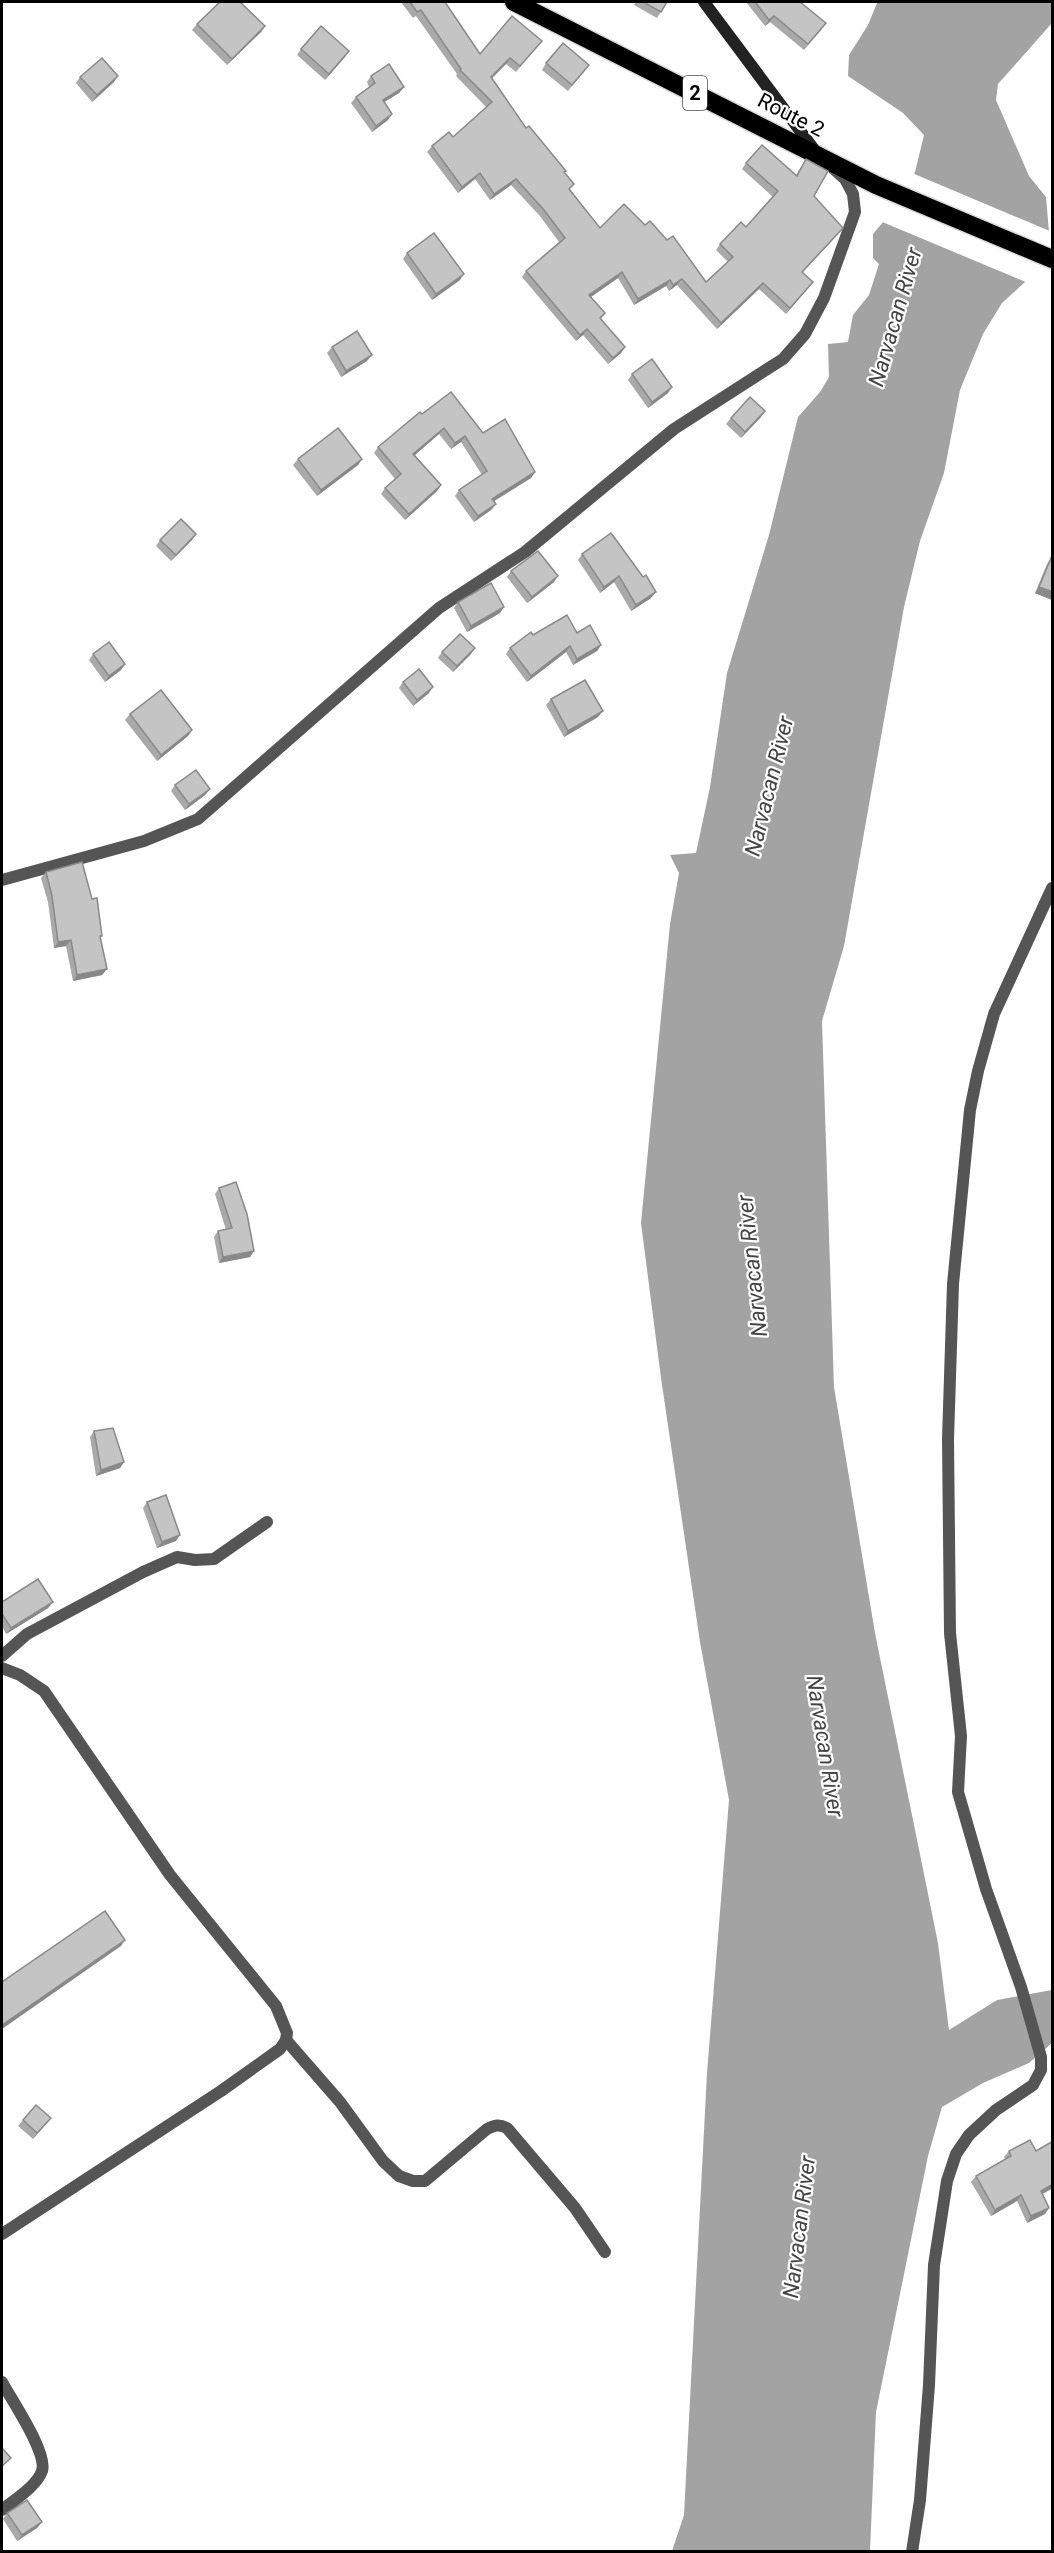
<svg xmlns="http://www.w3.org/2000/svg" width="1054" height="2553" viewBox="0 0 1054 2553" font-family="Roboto,sans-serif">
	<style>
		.water { fill: #a3a3a3 }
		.pier { fill: #fff }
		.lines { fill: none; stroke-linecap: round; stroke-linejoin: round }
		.highway-casing { stroke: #dbdbdb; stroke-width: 21 }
		.street { stroke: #555; stroke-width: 12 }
		.secondary { stroke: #222; stroke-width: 12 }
		.highway { stroke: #000; stroke-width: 18 }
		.wall { fill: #a9a9a9 }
		.shaded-wall { fill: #898989 }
		.building { fill: #c4c4c4; stroke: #898989; stroke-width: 1.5 }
		.labels { text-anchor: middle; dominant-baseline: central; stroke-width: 4.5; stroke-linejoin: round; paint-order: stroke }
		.shield { fill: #fff; stroke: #4c4c4c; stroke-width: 1.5 }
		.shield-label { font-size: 20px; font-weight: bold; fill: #000 }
		.street-label { font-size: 21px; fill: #000; stroke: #fff }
		.water-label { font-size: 22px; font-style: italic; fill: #444; stroke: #fff }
	</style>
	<rect width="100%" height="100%" fill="#fff"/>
	<polygon class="water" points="881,2 1052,2 1052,23 998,84 996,100 1029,176 1046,197 1049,232 1025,282 1002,303 983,334 960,390 944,473 920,541 904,607 844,946 822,1021 834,1387 875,1633 938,1943 949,2030 997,2000 1052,1990 1052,2043 1029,2063 983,2083 942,2107 928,2156 876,2412 870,2551 672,2551 684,2515 707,2073 729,1800 700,1642 661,1378 641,1223 670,924 679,873 670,855 696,853 710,787 727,673 769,535 798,417 820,392 829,377 828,344 848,342 853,315 869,295 879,264 873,258 873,234 904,197 915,172 924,135 903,113 848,76 849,55 868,25 877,3"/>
	<polygon class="pier" points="912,173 1052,232 1028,283 880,221 902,196"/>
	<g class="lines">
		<defs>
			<polyline id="highway" points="514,2 876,185 1052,259"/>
		</defs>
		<use href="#highway" class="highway-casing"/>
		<g class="street">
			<polyline points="2,880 144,841 198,819 439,608 525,552 674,429 783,359 805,334 824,298 855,212 853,194 845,179 834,169"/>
			<polyline points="2,1656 27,1634 143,1572 177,1557 195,1560 214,1559 267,1522"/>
			<polyline points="2,1668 20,1675 44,1691 170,1875 276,2006 287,2033 286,2040 280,2049 221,2091 2,2234"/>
			<path d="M286,2040l54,62 43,59 16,15 14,5h12l62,-52c8,-4 12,-5 20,-1l68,80 30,44"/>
			<path d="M2,2382c9,17 46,71 40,89 -6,16 -28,29 -40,39"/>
			<polyline points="912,2552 920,2500 929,2385 934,2265 947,2181 956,2154 969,2135 996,2110 1033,2085 1041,2070 1041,2057 1021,1987 986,1889 958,1792 961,1736 950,1633 948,1439 953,1284 970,1110 978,1071 994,1014 1052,888"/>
		</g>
		<polyline class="secondary" points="704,2 816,152"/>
		<use href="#highway" class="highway"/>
	</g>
	<g class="wall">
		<polygon points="401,2 445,2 480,54 537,47 516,72 506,64 492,78 526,128 566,171 564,173 570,190 600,228 645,225 706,282 728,262 716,250 720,244 746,227 773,197 742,169 746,163 796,175 806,159 814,196 838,234 802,273 813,282 786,314 759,289 717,329 677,285 669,291 666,286 634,305 618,278 591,297 605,313 601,319 625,347 621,353 608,364 583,335 576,341 522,277 526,271 559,242 540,216 511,185 490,200 475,179 458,193 427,152 432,146 453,137 486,107 456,76 457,74 416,16 413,18"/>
		<polygon points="636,2 667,2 657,18 634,5"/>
		<polygon points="746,2 800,2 822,29 804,50 770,22 765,26"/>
		<polygon points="197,24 265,26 261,32 227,65 192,30"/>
		<polygon points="301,49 349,51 325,80 297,55"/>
		<polygon points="546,63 589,65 568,91 542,70"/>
		<polygon points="371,76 404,87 399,93 384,102 388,120 372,132 351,103 356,97 369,87 367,82"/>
		<polygon points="80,77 114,82 92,102 76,83"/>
		<polygon points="407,253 460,280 432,300 403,259"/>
		<polygon points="332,347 367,361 341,377 327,353"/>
		<polygon points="632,374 668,393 648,408 628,380"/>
		<polygon points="422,414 483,433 535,472 531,478 493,501 496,504 491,510 474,522 455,496 459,490 482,475 461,442 451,449 439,434 415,455 441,485 437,491 405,520 381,494 385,488 395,479 374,453 378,447"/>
		<polygon points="761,417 741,438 726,424 731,418"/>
		<polygon points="298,459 362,459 358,465 317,496 293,465"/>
		<polygon points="611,533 651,598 631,611 614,582 600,593 578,560 582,554"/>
		<polygon points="196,534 192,540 171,561 156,546 160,540"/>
		<polygon points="1051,558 1053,559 1052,600 1035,593 1047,564"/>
		<polygon points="511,571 554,582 527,603 507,577"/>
		<polygon points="458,602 500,613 467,632 454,608"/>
		<polygon points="577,633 601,645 597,651 573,665 566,652 527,682 506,654 510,648 533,635"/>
		<polygon points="442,652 471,654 453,672 438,658"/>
		<polygon points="93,654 125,664 121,670 105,682 89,660"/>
		<polygon points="403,682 429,693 413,706 399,688"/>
		<polygon points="551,699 598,717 564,737 546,705"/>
		<polygon points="130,714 192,730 188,736 157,761 125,720"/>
		<polygon points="175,785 210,789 205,795 185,810 171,791"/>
		<polygon points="46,872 100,938 107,969 102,975 73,981 66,946 54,948 48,902 41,878"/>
		<polygon points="219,1188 254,1251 250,1257 219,1263 214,1237 218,1231 226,1230 215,1194"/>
		<polygon points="94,1431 124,1462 120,1468 96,1476 90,1437"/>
		<polygon points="147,1502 176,1541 157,1548 143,1508"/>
		<polygon points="2,1602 53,1602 48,1608 6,1634 2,1626"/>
		<polygon points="23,2120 46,2124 33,2139 18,2126"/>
		<polygon points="1053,2141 1053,2188 1042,2194 1045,2214 1027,2223 1017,2201 991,2216 971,2182 976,2176 1005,2159 1004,2157 1009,2151 1036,2151"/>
		<polygon points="7,2513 42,2522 37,2528 17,2541 3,2519"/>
	</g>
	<g class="shaded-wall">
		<polygon points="774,16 770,22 765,26 769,20"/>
		<polygon points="265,26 261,32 227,65 232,59"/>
		<polygon points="349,51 345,57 325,80 329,74"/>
		<polygon points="510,58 506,64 487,83 491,77"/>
		<polygon points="118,76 114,82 92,102 97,95"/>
		<polygon points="404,87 399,93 378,106 383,100"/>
		<polygon points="392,114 388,120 372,132 376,126"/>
		<polygon points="480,173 475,179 458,193 462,187"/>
		<polygon points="516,179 511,185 490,200 494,194"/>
		<polygon points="843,228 838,234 797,278 802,272"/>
		<polygon points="622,272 618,278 585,301 589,295"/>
		<polygon points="464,274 460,280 432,300 436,294"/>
		<polygon points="682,279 677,285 669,291 673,285"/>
		<polygon points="670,280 666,286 634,305 638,299"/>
		<polygon points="813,282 808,288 786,314 790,308"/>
		<polygon points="763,283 759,289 717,329 721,323"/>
		<polygon points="587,329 583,335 576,341 580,335"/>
		<polygon points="625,347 621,353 608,364 613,358"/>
		<polygon points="372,355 367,361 341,377 346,371"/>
		<polygon points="672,387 668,393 648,408 652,402"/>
		<polygon points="765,411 761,417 741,438 745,432"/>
		<polygon points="444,428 439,434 409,460 413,454"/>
		<polygon points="465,436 461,442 451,449 455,443"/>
		<polygon points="362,459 358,465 317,496 321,490"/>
		<polygon points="535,472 531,478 488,505 492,499"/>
		<polygon points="441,485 437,491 405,520 409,514"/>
		<polygon points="496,504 491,510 474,522 478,516"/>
		<polygon points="196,534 192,540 171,561 176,555"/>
		<polygon points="558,576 554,582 527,603 532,597"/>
		<polygon points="619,576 614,582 600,593 604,587"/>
		<polygon points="1039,587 1053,592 1052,600 1035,593"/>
		<polygon points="656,592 651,598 631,611 636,605"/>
		<polygon points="504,607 500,613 467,632 471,626"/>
		<polygon points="601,645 597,651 573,665 577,659"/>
		<polygon points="570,646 566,652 527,682 531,676"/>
		<polygon points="475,648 471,654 453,672 457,666"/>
		<polygon points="125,664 121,670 105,682 109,676"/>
		<polygon points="433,687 429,693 413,706 417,700"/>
		<polygon points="603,711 598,717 564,737 568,731"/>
		<polygon points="192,730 188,736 157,761 161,755"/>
		<polygon points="210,789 205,795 185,810 189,804"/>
		<polygon points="71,940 66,946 54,948 58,942"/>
		<polygon points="107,969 102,975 73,981 77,975"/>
		<polygon points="254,1251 250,1257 219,1263 223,1257"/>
		<polygon points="124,1462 120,1468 96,1476 101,1470"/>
		<polygon points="180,1535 176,1541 157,1548 162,1542"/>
		<polygon points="53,1602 48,1608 6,1634 11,1628"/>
		<polygon points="125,1940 121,1946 2,2029 2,2025"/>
		<polygon points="51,2118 46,2124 33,2139 37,2133"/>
		<polygon points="1053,2184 1053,2188 1037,2197 1041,2191"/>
		<polygon points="1021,2195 1017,2201 991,2216 995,2210"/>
		<polygon points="1049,2208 1045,2214 1027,2223 1031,2216"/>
		<polygon points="42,2522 37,2528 17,2541 22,2535"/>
	</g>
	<g class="building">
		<polygon points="220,2 240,2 265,26 232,59 197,24"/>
		<polygon points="410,2 445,2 480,54 512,16 542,41 520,66 510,58 491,77 526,128 529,126 566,171 564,172 574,184 569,189 600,228 624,204 645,225 650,221 667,240 673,236 706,282 733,257 720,244 741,222 746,227 778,191 746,163 762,145 797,176 806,159 828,171 814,196 843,228 802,272 813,282 790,308 763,283 721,323 682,279 673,285 670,280 638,299 622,272 589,295 605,313 600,318 625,347 613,358 587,329 580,335 526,271 565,238 544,210 516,179 494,194 480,173 462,187 432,146 449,132 453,137 492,102 460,70 461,69 421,10 417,12"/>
		<polygon points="643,2 667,2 661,12"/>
		<polygon points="755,2 800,2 826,23 808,44 774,16 769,20"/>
		<polygon points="321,26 349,51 329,74 301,49"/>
		<polygon points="563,43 589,65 572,85 546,63"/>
		<polygon points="102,58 118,76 97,95 80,77"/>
		<polygon points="389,64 404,87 383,100 392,114 376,126 356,97 375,83 371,76"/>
		<polygon points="434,233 464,274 436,294 407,253"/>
		<polygon points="357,331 372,355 346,371 332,347"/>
		<polygon points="652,359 672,387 652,402 632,374"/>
		<polygon points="451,392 483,433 505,419 535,472 492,499 496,504 478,516 459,490 487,471 465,436 455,443 444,428 413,454 441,485 409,514 385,488 401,474 378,447 420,412 422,414"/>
		<polygon points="750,397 765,411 745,432 731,418"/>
		<polygon points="338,428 362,459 321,490 298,459"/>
		<polygon points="181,519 196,534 176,555 160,540"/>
		<polygon points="611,533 643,577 646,575 656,592 636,605 619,576 604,587 582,554"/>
		<polygon points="538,551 558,576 532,597 511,571"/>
		<polygon points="1051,558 1053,559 1053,592 1039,587"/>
		<polygon points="491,583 504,607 471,626 458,602"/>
		<polygon points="567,615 577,633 590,625 601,645 577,659 570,646 531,676 510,648 531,632 533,635"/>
		<polygon points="460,634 475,648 457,666 442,652"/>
		<polygon points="109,642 125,664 109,676 93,654"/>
		<polygon points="419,669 433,687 417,700 403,682"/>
		<polygon points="585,680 603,711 568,731 551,699"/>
		<polygon points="161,690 192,730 161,755 130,714"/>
		<polygon points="196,770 210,789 189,804 175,785"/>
		<polygon points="82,862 92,899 97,898 102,936 100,936 107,969 77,975 71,940 58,942 52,896 46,872"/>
		<polygon points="236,1182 247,1214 254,1251 223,1257 218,1231 232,1228 219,1188"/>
		<polygon points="113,1428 124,1462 101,1470 94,1431"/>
		<polygon points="166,1495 180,1535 162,1542 147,1502"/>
		<polygon points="38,1579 53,1602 11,1628 2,1614 2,1602"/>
		<polygon points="105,1911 125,1940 2,2025 2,1982"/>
		<polygon points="36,2105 51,2118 37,2133 23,2120"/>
		<polygon points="1030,2140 1036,2151 1053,2141 1053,2184 1041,2191 1049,2208 1031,2216 1021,2195 995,2210 976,2176 1011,2156 1009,2151"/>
		<polygon points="2,2448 11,2458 2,2466"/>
		<polygon points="27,2500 42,2522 22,2535 7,2513"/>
	</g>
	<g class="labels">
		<rect class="shield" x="683" y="76" width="24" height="34" rx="4.5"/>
		<g class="shield-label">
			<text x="695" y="93">2</text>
		</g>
		<g class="street-label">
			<text transform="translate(791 115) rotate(27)">Route 2</text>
		</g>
		<g class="water-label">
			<text transform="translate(895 317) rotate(-74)">Narvacan River</text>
			<text transform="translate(769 786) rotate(-76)">Narvacan River</text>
			<text transform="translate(752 1266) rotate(-96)">Narvacan River</text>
			<text transform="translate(825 1746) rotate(81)">Narvacan River</text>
			<text transform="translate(799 2227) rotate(-83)">Narvacan River</text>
		</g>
	</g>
	<rect width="1054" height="2553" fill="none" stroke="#000000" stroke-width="6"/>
</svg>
